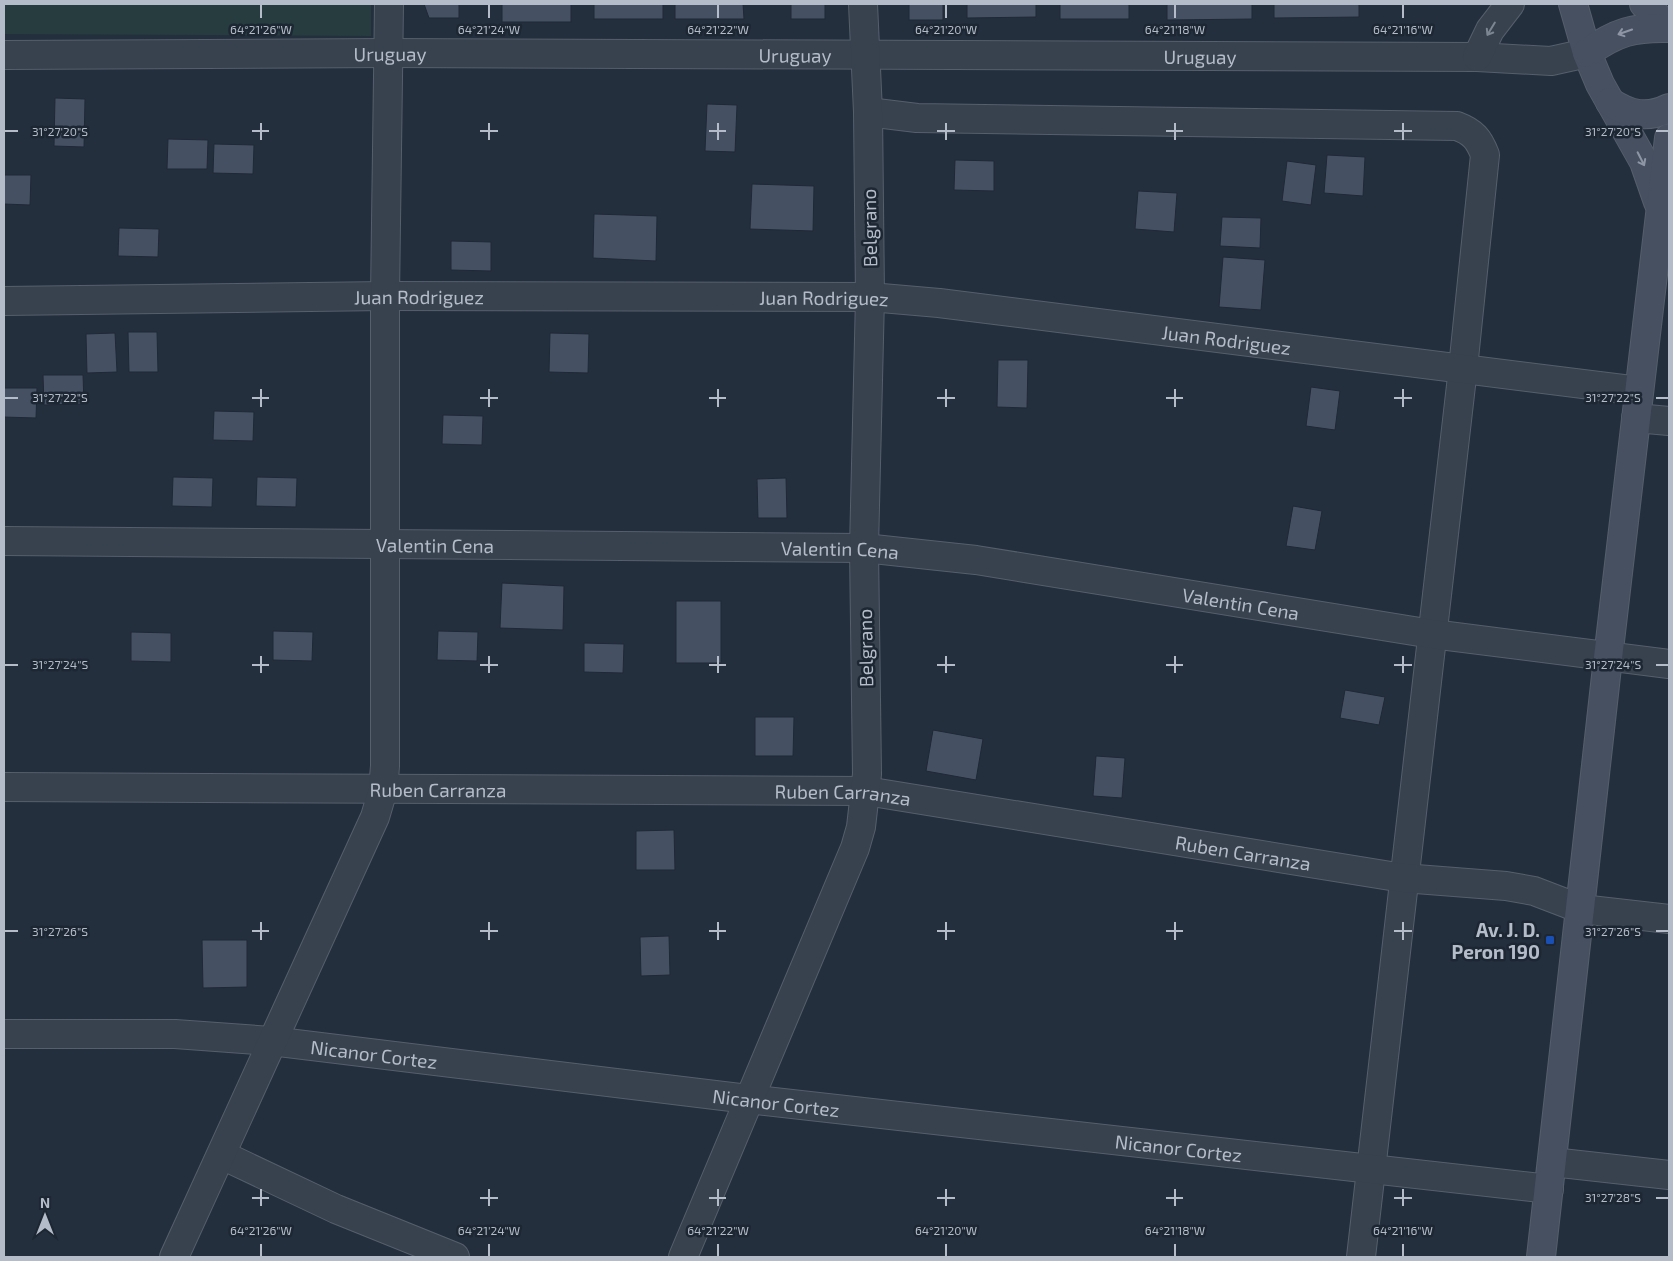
<svg xmlns="http://www.w3.org/2000/svg" width="1673" height="1261" viewBox="0 0 1673 1261" font-family="'Exo 2',sans-serif">
	<style>
		.green { fill: #263c3f }
		.building { fill: #455162; stroke: #1f2835 }
		.lines { fill: none; stroke-linecap: round; stroke-linejoin: round }
		.street-casing { stroke: #565f6c; stroke-width: 30 }
		.secondary-casing { stroke: #565f6c; stroke-width: 30 }
		.street { stroke: #38414e; stroke-width: 28 }
		.secondary { stroke: #465061; stroke-width: 28 }
		.oneway { stroke: #7c8592 }
		.oneway2 { stroke: #8e96a5 }
		.ticks { fill: none; stroke: #b4bcc9; stroke-width: 2 }
		.transit-dot { fill: #1a4fb4; stroke: #1d2633; stroke-width: 2 }
		.labels { text-anchor: middle; dominant-baseline: central; stroke-width: 5; stroke-linejoin: round; paint-order: stroke }
		.street-label { font-size: 19px; fill: #b4bcc9; stroke: #1d2633 }
		.poi-label { font-size: 19px; font-weight: bold; fill: #b4bcc9; stroke: #1d2633; text-anchor: end }
		.ticks-label { font-size: 12px; text-anchor: middle; fill: #b4bcc9; stroke: #1d2633; stroke-width: 5; stroke-linejoin: round; paint-order: stroke }
	</style>
	<rect width="100%" height="100%" fill="#242f3e"/>
	<polygon class="green" points="4,4 371,4 371,36 4,34"/>
	<g class="building">
		<polygon points="424,4 459,4 459,18 429,18"/>
		<rect x="502" y="4" width="69" height="18"/>
		<rect x="594" y="4" width="69" height="15"/>
		<polygon points="675,4 743,4 744,19 675,19"/>
		<rect x="791" y="4" width="34" height="15"/>
		<rect x="909" y="4" width="34" height="16"/>
		<polygon points="967,4 1036,4 1036,17 967,18"/>
		<rect x="1060" y="4" width="69" height="15"/>
		<polygon points="1167,4 1252,4 1252,19 1167,20"/>
		<polygon points="1274,4 1359,4 1359,17 1274,18"/>
		<polygon points="55,98 85,99 84,147 54,146"/>
		<polygon points="707,104 737,105 735,152 705,151"/>
		<polygon points="168,139 208,140 207,169 167,169"/>
		<polygon points="214,144 254,145 253,174 213,173"/>
		<polygon points="1327,155 1365,157 1363,196 1324,193"/>
		<polygon points="955,160 994,161 994,191 954,190"/>
		<polygon points="1287,161 1316,165 1311,205 1282,201"/>
		<polygon points="4,175 31,175 30,205 4,204"/>
		<polygon points="752,184 814,186 813,231 750,229"/>
		<polygon points="1138,191 1177,193 1174,232 1135,229"/>
		<polygon points="594,214 657,216 656,261 593,258"/>
		<polygon points="1222,217 1261,218 1260,248 1220,246"/>
		<polygon points="119,228 159,229 158,257 118,256"/>
		<polygon points="451,241 491,242 491,271 451,270"/>
		<polygon points="1223,257 1265,260 1261,310 1219,307"/>
		<polygon points="128,332 157,332 158,372 129,372"/>
		<polygon points="115,333 117,372 87,373 86,334"/>
		<polygon points="550,333 589,334 588,373 549,372"/>
		<polygon points="998,360 1028,360 1027,408 997,407"/>
		<polygon points="43,375 83,375 84,404 44,405"/>
		<polygon points="1311,387 1340,391 1335,430 1306,426"/>
		<polygon points="4,388 37,388 36,418 4,417"/>
		<polygon points="214,411 254,412 253,441 213,440"/>
		<polygon points="443,415 483,416 482,445 442,444"/>
		<polygon points="173,477 213,478 212,507 172,506"/>
		<polygon points="257,477 297,478 296,507 256,506"/>
		<polygon points="786,478 787,518 758,518 757,479"/>
		<polygon points="1293,506 1322,511 1315,550 1286,546"/>
		<polygon points="502,583 564,586 563,630 500,628"/>
		<rect x="676" y="601" width="45" height="62"/>
		<polygon points="273,631 313,632 312,661 273,660"/>
		<polygon points="438,631 478,632 477,661 437,660"/>
		<polygon points="131,632 171,633 171,662 131,661"/>
		<polygon points="584,643 624,644 623,673 584,672"/>
		<polygon points="1345,690 1385,697 1379,725 1340,718"/>
		<polygon points="755,717 794,717 793,756 755,756"/>
		<polygon points="933,730 983,739 976,780 926,771"/>
		<polygon points="1096,756 1125,758 1122,798 1093,796"/>
		<polygon points="674,830 675,870 636,870 636,831"/>
		<polygon points="669,936 670,975 641,976 640,937"/>
		<polygon points="202,940 247,940 247,987 203,988"/>
	</g>
	<g class="lines">
		<defs>
			<g id="street">
				<path id="s1" d="M4,55l385,-2 1088,4 74,4 36,-8"/>
				<polyline points="1477,57 1490,30 1510,4"/>
				<path d="M868,112l49,6 540,8c16,6 22,13 28,29l-22,213 -102,889"/>
				<path id="s2" d="M4,301l381,-5 485,1 69,6 700,88"/>
				<polyline points="1636,418 1669,421"/>
				<path id="s3" d="M4,541l860,7 112,12 456,74 237,30"/>
				<path id="s4" d="M4,787l862,4 537,87 103,8 28,5 47,18 88,10"/>
				<path id="s5" d="M4,1034h171l96,7 477,58 801,90"/>
				<polyline points="222,1155 336,1209 455,1257"/>
				<polyline points="1552,1162 1669,1175"/>
				<polyline points="174,1257 375,817 383,790 385,766 385,296 389,4"/>
				<polyline points="683,1257 855,848 861,827 867,774 864,548 870,297 868,112 863,4"/>
			</g>
			<g id="secondary">
				<polyline points="1573,4 1587,53 1600,84 1644,162 1658,202"/>
				<polyline points="1644,4 1669,28"/>
				<path d="M1587,53c29,-21 47,-26 82,-25"/>
				<path d="M1610,102c20,13 37,17 59,6"/>
				<polyline points="1541,1257 1608,658 1669,138"/>
			</g>
		</defs>
		<use href="#street" class="street-casing"/>
		<use href="#secondary" class="secondary-casing"/>
		<use href="#street" class="street"/>
		<use href="#secondary" class="secondary"/>
	</g>
	<defs><path id="oneway-shaft" d="M-6 0H5M1.5-3L5.5 0L1.5 3" fill="none" stroke-width="1.6" stroke-linecap="round" stroke-linejoin="round" transform="scale(1.25)"/></defs>
	<use class="oneway" href="#oneway-shaft" transform="translate(1491 29) rotate(121)"/>
	<g class="oneway2">
		<use href="#oneway-shaft" transform="translate(1625 32) rotate(161)"/>
		<use href="#oneway-shaft" transform="translate(1641 159) rotate(63)"/>
	</g>
	<path class="ticks" d="M261,5v13M489,5v13M718,5v13M946,5v13M1175,5v13M1403,5v13M261,123v17M489,123v17M718,123v17M946,123v17M1175,123v17M1403,123v17M5,131h13M252,131h17M480,131h18M709,131h17M937,131h18M1166,131h17M1394,131h18M1656,131h12M261,389v18M489,389v18M718,389v18M946,389v18M1175,389v18M1403,389v18M5,398h13M252,398h17M480,398h18M709,398h17M937,398h18M1166,398h17M1394,398h18M1656,398h12M261,656v17M489,656v17M718,656v17M946,656v17M1175,656v17M1403,656v17M5,665h13M252,665h17M480,665h18M709,665h17M937,665h18M1166,665h17M1394,665h18M1656,665h12M261,922v18M489,922v18M718,922v18M946,922v18M1175,922v18M1403,922v18M5,931h13M252,931h17M480,931h18M709,931h17M937,931h18M1166,931h17M1394,931h18M1656,931h12M261,1189v17M489,1189v17M718,1189v17M946,1189v17M1175,1189v17M1403,1189v17M252,1198h17M480,1198h18M709,1198h17M937,1198h18M1166,1198h17M1394,1198h18M1656,1198h12M261,1244v12M489,1244v12M718,1244v12M946,1244v12M1175,1244v12M1403,1244v12"/>
	<rect class="transit-dot" x="1545" y="935" width="10" height="10" rx="2.5"/>
	<g class="labels">
		<g class="street-label">
			<text stroke="none"><textPath href="#s1" startOffset="386">Uruguay</textPath></text>
			<text stroke="none"><textPath href="#s1" startOffset="791">Uruguay</textPath></text>
			<text stroke="none"><textPath href="#s1" startOffset="1196">Uruguay</textPath></text>
			<text transform="translate(869 228) rotate(-91)">Belgrano</text>
			<text stroke="none"><textPath href="#s2" startOffset="415">Juan Rodriguez</textPath></text>
			<text stroke="none"><textPath href="#s2" startOffset="820">Juan Rodriguez</textPath></text>
			<text stroke="none"><textPath href="#s2" startOffset="1225">Juan Rodriguez</textPath></text>
			<text stroke="none"><textPath href="#s3" startOffset="431">Valentin Cena</textPath></text>
			<text stroke="none"><textPath href="#s3" startOffset="836">Valentin Cena</textPath></text>
			<text stroke="none"><textPath href="#s3" startOffset="1241">Valentin Cena</textPath></text>
			<text transform="translate(865 648) rotate(-91)">Belgrano</text>
			<text stroke="none"><textPath href="#s4" startOffset="434">Ruben Carranza</textPath></text>
			<text stroke="none"><textPath href="#s4" startOffset="839">Ruben Carranza</textPath></text>
			<text stroke="none"><textPath href="#s4" startOffset="1244">Ruben Carranza</textPath></text>
			<text stroke="none"><textPath href="#s5" startOffset="371">Nicanor Cortez</textPath></text>
			<text stroke="none"><textPath href="#s5" startOffset="776">Nicanor Cortez</textPath></text>
			<text stroke="none"><textPath href="#s5" startOffset="1181">Nicanor Cortez</textPath></text>
		</g>
		<g class="poi-label">
			<text x="1540" y="929">Av. J. D.<tspan x="1540" dy="22">Peron 190</tspan></text>
		</g>
	</g>
	<g class="ticks-label">
		<text x="261" y="34">64°21'26"W</text>
		<text x="489" y="34">64°21'24"W</text>
		<text x="718" y="34">64°21'22"W</text>
		<text x="946" y="34">64°21'20"W</text>
		<text x="1175" y="34">64°21'18"W</text>
		<text x="1403" y="34">64°21'16"W</text>
		<text x="60" y="136">31°27'20"S</text>
		<text x="1613" y="136">31°27'20"S</text>
		<text x="60" y="402">31°27'22"S</text>
		<text x="1613" y="402">31°27'22"S</text>
		<text x="60" y="669">31°27'24"S</text>
		<text x="1613" y="669">31°27'24"S</text>
		<text x="60" y="936">31°27'26"S</text>
		<text x="1613" y="936">31°27'26"S</text>
		<text x="1613" y="1202">31°27'28"S</text>
		<text x="261" y="1235">64°21'26"W</text>
		<text x="489" y="1235">64°21'24"W</text>
		<text x="718" y="1235">64°21'22"W</text>
		<text x="946" y="1235">64°21'20"W</text>
		<text x="1175" y="1235">64°21'18"W</text>
		<text x="1403" y="1235">64°21'16"W</text>
	</g>
	<rect width="1673" height="1261" fill="none" stroke="#b4bcc9" stroke-width="10"/>
	<g transform="translate(45 1216)" stroke="#1d2633" stroke-width="4" paint-order="stroke">
	<path d="M0-4L9 19L0 12L-9 19Z" fill="#b4bcc9"/>
	<text y="-8" font-size="14" font-weight="bold" text-anchor="middle" fill="#b4bcc9">N</text>
	</g>
</svg>
